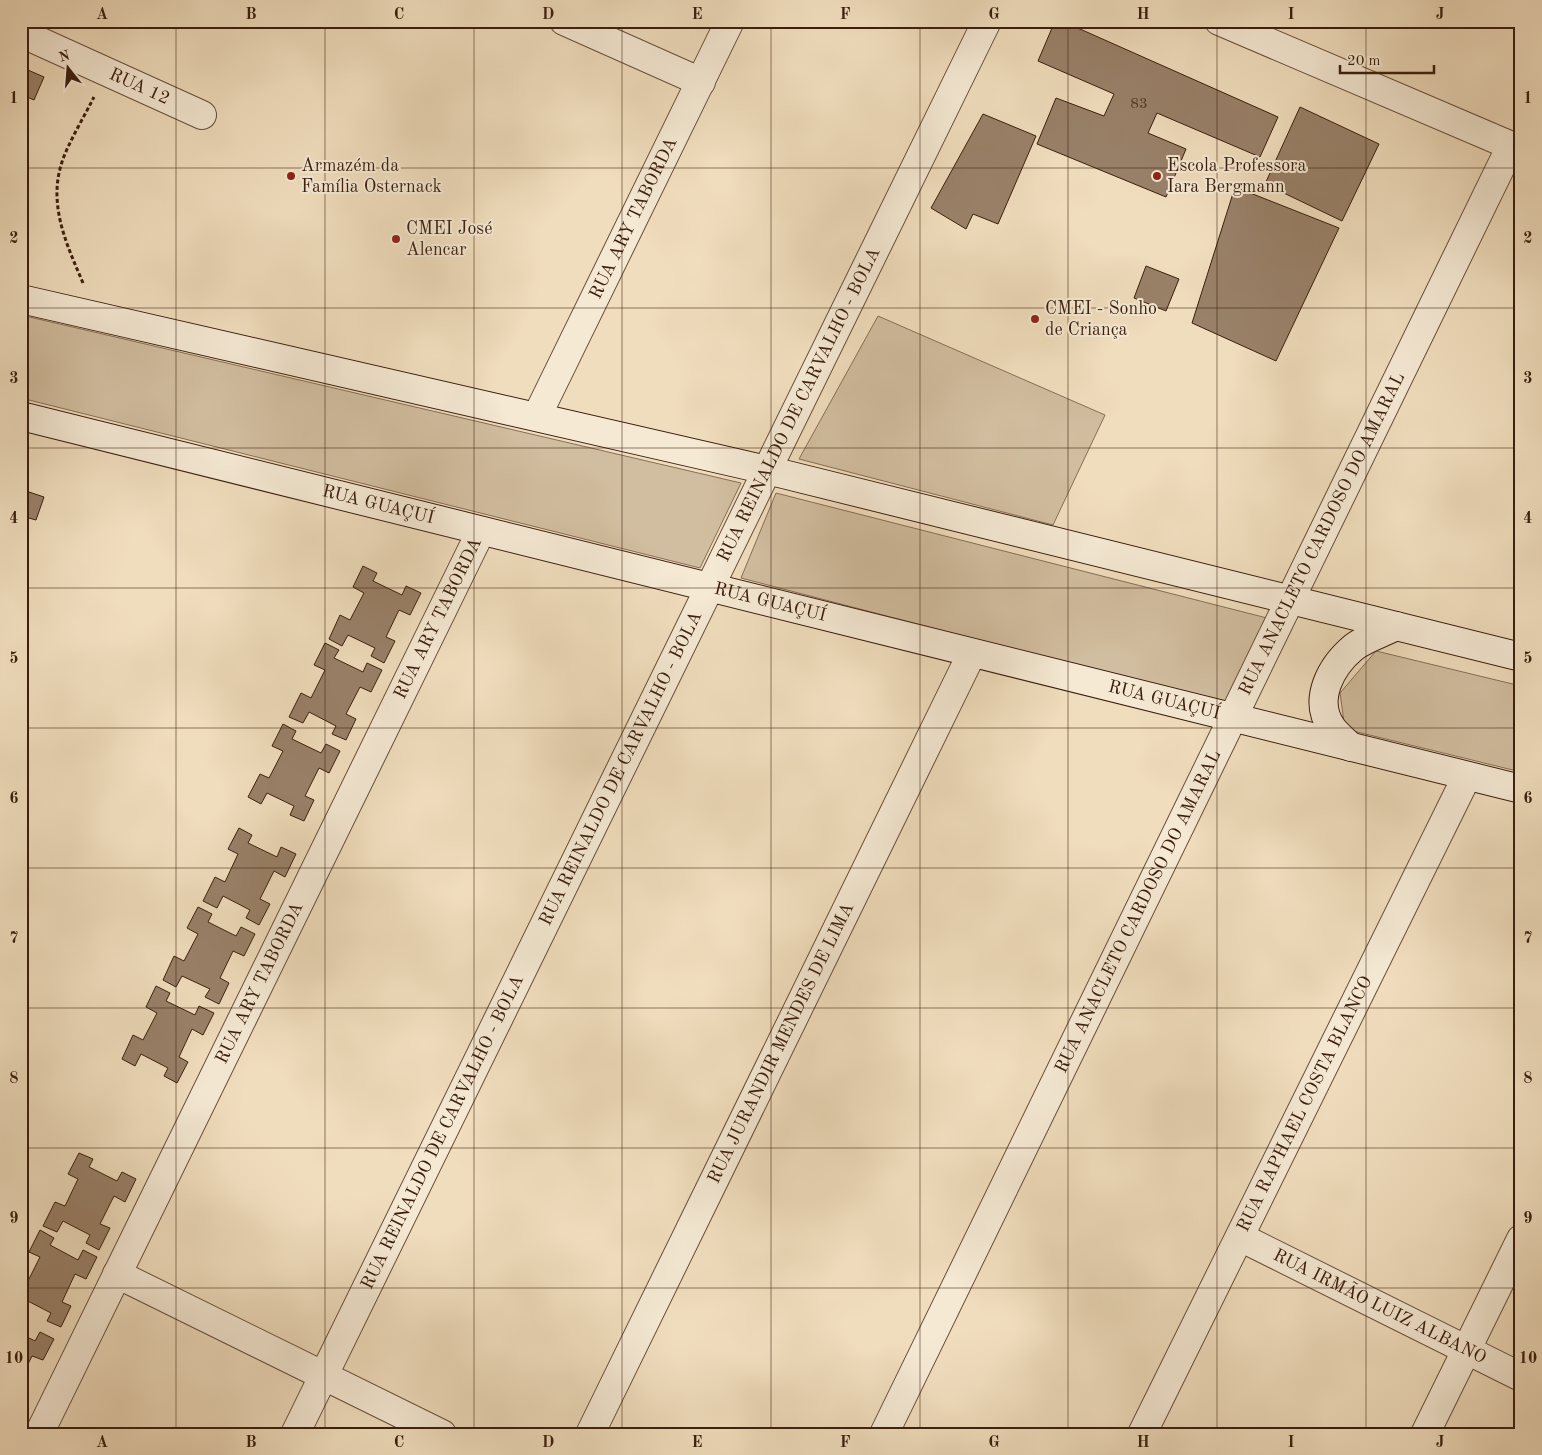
<svg xmlns="http://www.w3.org/2000/svg" width="1542" height="1455" viewBox="0 0 1542 1455" font-family="'Old Standard TT',serif">
	<style>
		.green { fill: #d1bd9f; stroke: #866e56 }
		.building { fill: #998169; stroke: #3b1e0d }
		.lines { fill: none; stroke-linecap: round; stroke-linejoin: round }
		.street-casing { stroke: #684e39; stroke-width: 30 }
		.secondary-casing { stroke: #3b1e0d; stroke-width: 30 }
		.path { stroke: #3b1e0d; stroke-width: 3; stroke-dasharray: 4 2.5; stroke-linecap: butt }
		.street { stroke: #f5e9d4; stroke-width: 28 }
		.secondary { stroke: #f5e9d4; stroke-width: 28 }
		.grid { fill: none; stroke: #3b1e0d; stroke-width: 1; stroke-opacity: 0.55 }
		.poi-dot { fill: #8f2418; stroke: #f5e9d4; stroke-width: 2 }
		.labels { text-anchor: middle; dominant-baseline: central; stroke-width: 4; stroke-linejoin: round; paint-order: stroke }
		.number-label { font-size: 15px; fill: #523724 }
		.street-label { font-size: 18px; fill: #3b1e0d; stroke: #f5e9d4 }
		.poi-label { font-size: 18px; fill: #3b1e0d; stroke: #f5e9d4; text-anchor: start }
		.neatline { fill: none; stroke: #3b1e0d; stroke-width: 2 }
		.grid-label { font-size: 16px; text-anchor: middle; font-weight: bold; fill: #3b1e0d }
	</style>
	<rect width="100%" height="100%" fill="#f0ddbd"/>
	<filter id="stains"><feTurbulence type="fractalNoise" baseFrequency=".004" numOctaves="4"/><feColorMatrix values="0 0 0 0 .2 0 0 0 0 .09 0 0 0 0 .02 0 0 0 .5 -.17"/></filter>
	<radialGradient id="worn" r=".72"><stop offset=".6" stop-color="#630" stop-opacity="0"/><stop offset="1" stop-color="#630" stop-opacity=".3"/></radialGradient>
	<g class="green">
		<polygon points="21,315 741,483 700,568 21,398"/>
		<polygon points="878,316 1105,415 1053,525 799,459"/>
		<polygon points="776,493 1267,618 1224,704 741,578"/>
		<polygon points="1376,651 1521,686 1521,772 1345,729 1340,693"/>
	</g>
	<g class="building">
		<polygon points="1055,21 1062,21 1278,117 1260,157 1157,113 1148,133 1186,149 1166,197 1037,144 1056,98 1104,116 1114,94 1038,61"/>
		<polygon points="21,67 44,77 34,100 27,97 21,109"/>
		<polygon points="1300,107 1379,144 1342,221 1265,184"/>
		<polygon points="21,114 28,116 21,133"/>
		<polygon points="983,114 1036,136 998,224 973,214 966,229 931,208"/>
		<polygon points="1235,187 1339,228 1276,361 1192,323"/>
		<polygon points="1146,266 1179,279 1166,311 1134,298"/>
		<polygon points="29,492 44,497 36,520 25,517 21,528 21,500 26,502"/>
		<polygon points="21,547 26,549 21,562"/>
		<polygon points="363,566 377,573 373,581 402,595 406,586 421,593 410,615 399,610 386,637 395,641 384,663 371,656 375,648 348,635 342,646 329,639 340,615 350,620 364,593 353,587"/>
		<polygon points="325,643 339,650 334,658 363,672 367,663 382,670 371,692 360,687 346,714 356,719 346,740 332,734 336,726 309,712 303,723 289,717 301,693 311,698 325,670 314,665"/>
		<polygon points="283,724 296,731 292,739 321,753 326,744 340,751 329,773 319,768 305,796 314,800 304,821 290,815 294,806 267,793 261,804 248,797 260,774 269,778 283,751 272,746"/>
		<polygon points="239,828 252,835 248,843 277,857 281,847 296,854 285,877 274,871 260,899 270,904 259,925 246,918 250,910 223,896 217,908 203,901 215,877 225,882 238,854 228,849"/>
		<polygon points="198,907 212,914 208,922 236,936 241,927 255,934 244,956 233,951 220,978 229,983 219,1004 205,997 210,989 182,976 176,987 163,980 174,956 184,961 198,934 187,928"/>
		<polygon points="156,986 170,993 166,1001 195,1015 199,1006 214,1013 203,1035 192,1029 179,1057 188,1062 177,1083 164,1076 168,1068 141,1054 135,1066 122,1059 133,1035 143,1040 157,1013 146,1007"/>
		<polygon points="79,1153 93,1159 89,1167 117,1181 122,1172 136,1179 125,1202 114,1196 100,1224 110,1228 99,1250 86,1243 90,1235 63,1221 57,1232 43,1226 55,1202 65,1206 78,1179 68,1174"/>
		<polygon points="40,1230 54,1238 50,1245 78,1260 83,1250 97,1257 86,1279 75,1274 62,1302 71,1306 61,1327 47,1321 51,1313 24,1299 21,1305 21,1282 26,1285 40,1257 29,1252"/>
		<polygon points="40,1332 54,1339 43,1360 32,1356 21,1378 21,1334 35,1341"/>
		<polygon points="21,1384 28,1387 21,1401"/>
	</g>
	<g class="lines">
		<defs>
			<g id="street">
				<polyline points="564,21 701,82"/>
				<polyline points="1219,21 1521,150"/>
				<path id="s1" d="M21,33l181,82"/>
				<path id="s2" d="M537,416l193,-395"/>
				<path id="s3" d="M1240,1237l281,140"/>
				<polyline points="117,1274 442,1434"/>
				<path id="s4" d="M39,1434l442,-903"/>
				<path id="s5" d="M295,1434l692,-1413"/>
				<path id="s6" d="M590,1434l382,-781"/>
				<path id="s7" d="M884,1434l627,-1288"/>
				<path id="s8" d="M1142,1434l325,-658"/>
				<polyline points="1425,1434 1521,1239"/>
			</g>
			<g id="secondary">
				<polyline points="21,299 767,470 1521,657"/>
				<path id="s9" d="M21,416l1500,373"/>
				<path d="M1351,747c-6,-6 -14,-12 -19,-19 -20,-28 -1,-62 22,-81 12,-9 29,-14 42,-21"/>
			</g>
		</defs>
		<use href="#street" class="street-casing"/>
		<use href="#secondary" class="secondary-casing"/>
		<path class="path" d="M83,283c-17,-40 -36,-80 -20,-124 8,-21 21,-42 31,-62"/>
		<use href="#street" class="street"/>
		<use href="#secondary" class="secondary"/>
	</g>
	<path class="grid" d="M176,21v1413M325,21v1413M474,21v1413M622,21v1413M771,21v1413M920,21v1413M1068,21v1413M1217,21v1413M1366,21v1413M21,168h1500M21,308h1500M21,448h1500M21,588h1500M21,728h1500M21,868h1500M21,1008h1500M21,1148h1500M21,1288h1500"/>
	<g class="poi-dot">
		<circle cx="291" cy="176" r="5"/>
		<circle cx="1157" cy="176" r="5"/>
		<circle cx="396" cy="239" r="5"/>
		<circle cx="1035" cy="319" r="5"/>
	</g>
	<g class="labels">
		<g class="number-label">
			<text x="1139" y="104">83</text>
		</g>
		<g class="street-label">
			<text stroke="none"><textPath href="#s1" startOffset="130">RUA 12</textPath></text>
			<text stroke="none"><textPath href="#s2" startOffset="220">RUA ARY TABORDA</textPath></text>
			<text stroke="none"><textPath href="#s5" startOffset="1146">RUA REINALDO DE CARVALHO - BOLA</textPath></text>
			<text stroke="none"><textPath href="#s9" startOffset="368">RUA GUAÇUÍ</textPath></text>
			<text stroke="none"><textPath href="#s7" startOffset="1001">RUA ANACLETO CARDOSO DO AMARAL</textPath></text>
			<text stroke="none"><textPath href="#s9" startOffset="772">RUA GUAÇUÍ</textPath></text>
			<text stroke="none"><textPath href="#s4" startOffset="908">RUA ARY TABORDA</textPath></text>
			<text stroke="none"><textPath href="#s9" startOffset="1178">RUA GUAÇUÍ</textPath></text>
			<text stroke="none"><textPath href="#s5" startOffset="741">RUA REINALDO DE CARVALHO - BOLA</textPath></text>
			<text stroke="none"><textPath href="#s7" startOffset="581">RUA ANACLETO CARDOSO DO AMARAL</textPath></text>
			<text stroke="none"><textPath href="#s4" startOffset="502">RUA ARY TABORDA</textPath></text>
			<text stroke="none"><textPath href="#s6" startOffset="435">RUA JURANDIR MENDES DE LIMA</textPath></text>
			<text stroke="none"><textPath href="#s8" startOffset="368">RUA RAPHAEL COSTA BLANCO</textPath></text>
			<text stroke="none"><textPath href="#s5" startOffset="336">RUA REINALDO DE CARVALHO - BOLA</textPath></text>
			<text stroke="none"><textPath href="#s3" startOffset="156">RUA IRMÃO LUIZ ALBANO</textPath></text>
		</g>
		<g class="poi-label">
			<text x="301" y="166">Armazém da<tspan x="301" dy="21">Família Osternack</tspan></text>
			<text x="1167" y="166">Escola Professora<tspan x="1167" dy="21">Iara Bergmann</tspan></text>
			<text x="406" y="229">CMEI José<tspan x="406" dy="21">Alencar</tspan></text>
			<text x="1045" y="309">CMEI - Sonho<tspan x="1045" dy="21">de Criança</tspan></text>
		</g>
	</g>
	<rect width="1542" height="1455" fill="none" stroke="#f0ddbd" stroke-width="55"/>
	<g transform="translate(68 68) rotate(343)" stroke="#f5e9d4" stroke-width="4" paint-order="stroke">
	<path d="M0-4L9 19L0 12L-9 19Z" fill="#3b1e0d"/>
	<text y="-8" font-size="14" font-weight="bold" text-anchor="middle" fill="#3b1e0d">N</text>
	</g>
	<path d="M1340 65v8h94v-8" fill="none" stroke="#3b1e0d" stroke-width="2.5"/>
	<text x="1347" y="65" font-size="15" fill="#3b1e0d" stroke="#f5e9d4" stroke-width="4" paint-order="stroke">20 m</text>
	<rect x="28" y="28" width="1486" height="1400" class="neatline"/>
	<g class="grid-label">
		<text x="102" y="19">A</text>
		<text x="251" y="19">B</text>
		<text x="399" y="19">C</text>
		<text x="548" y="19">D</text>
		<text x="697" y="19">E</text>
		<text x="845" y="19">F</text>
		<text x="994" y="19">G</text>
		<text x="1143" y="19">H</text>
		<text x="1291" y="19">I</text>
		<text x="1440" y="19">J</text>
		<text x="14" y="103">1</text>
		<text x="1528" y="103">1</text>
		<text x="14" y="243">2</text>
		<text x="1528" y="243">2</text>
		<text x="14" y="383">3</text>
		<text x="1528" y="383">3</text>
		<text x="14" y="523">4</text>
		<text x="1528" y="523">4</text>
		<text x="14" y="663">5</text>
		<text x="1528" y="663">5</text>
		<text x="14" y="803">6</text>
		<text x="1528" y="803">6</text>
		<text x="14" y="943">7</text>
		<text x="1528" y="943">7</text>
		<text x="14" y="1083">8</text>
		<text x="1528" y="1083">8</text>
		<text x="14" y="1223">9</text>
		<text x="1528" y="1223">9</text>
		<text x="14" y="1363">10</text>
		<text x="1528" y="1363">10</text>
		<text x="102" y="1447">A</text>
		<text x="251" y="1447">B</text>
		<text x="399" y="1447">C</text>
		<text x="548" y="1447">D</text>
		<text x="697" y="1447">E</text>
		<text x="845" y="1447">F</text>
		<text x="994" y="1447">G</text>
		<text x="1143" y="1447">H</text>
		<text x="1291" y="1447">I</text>
		<text x="1440" y="1447">J</text>
	</g>
	<rect width="100%" height="100%" filter="url(#stains)"/>
	<rect width="100%" height="100%" fill="url(#worn)"/>
</svg>
